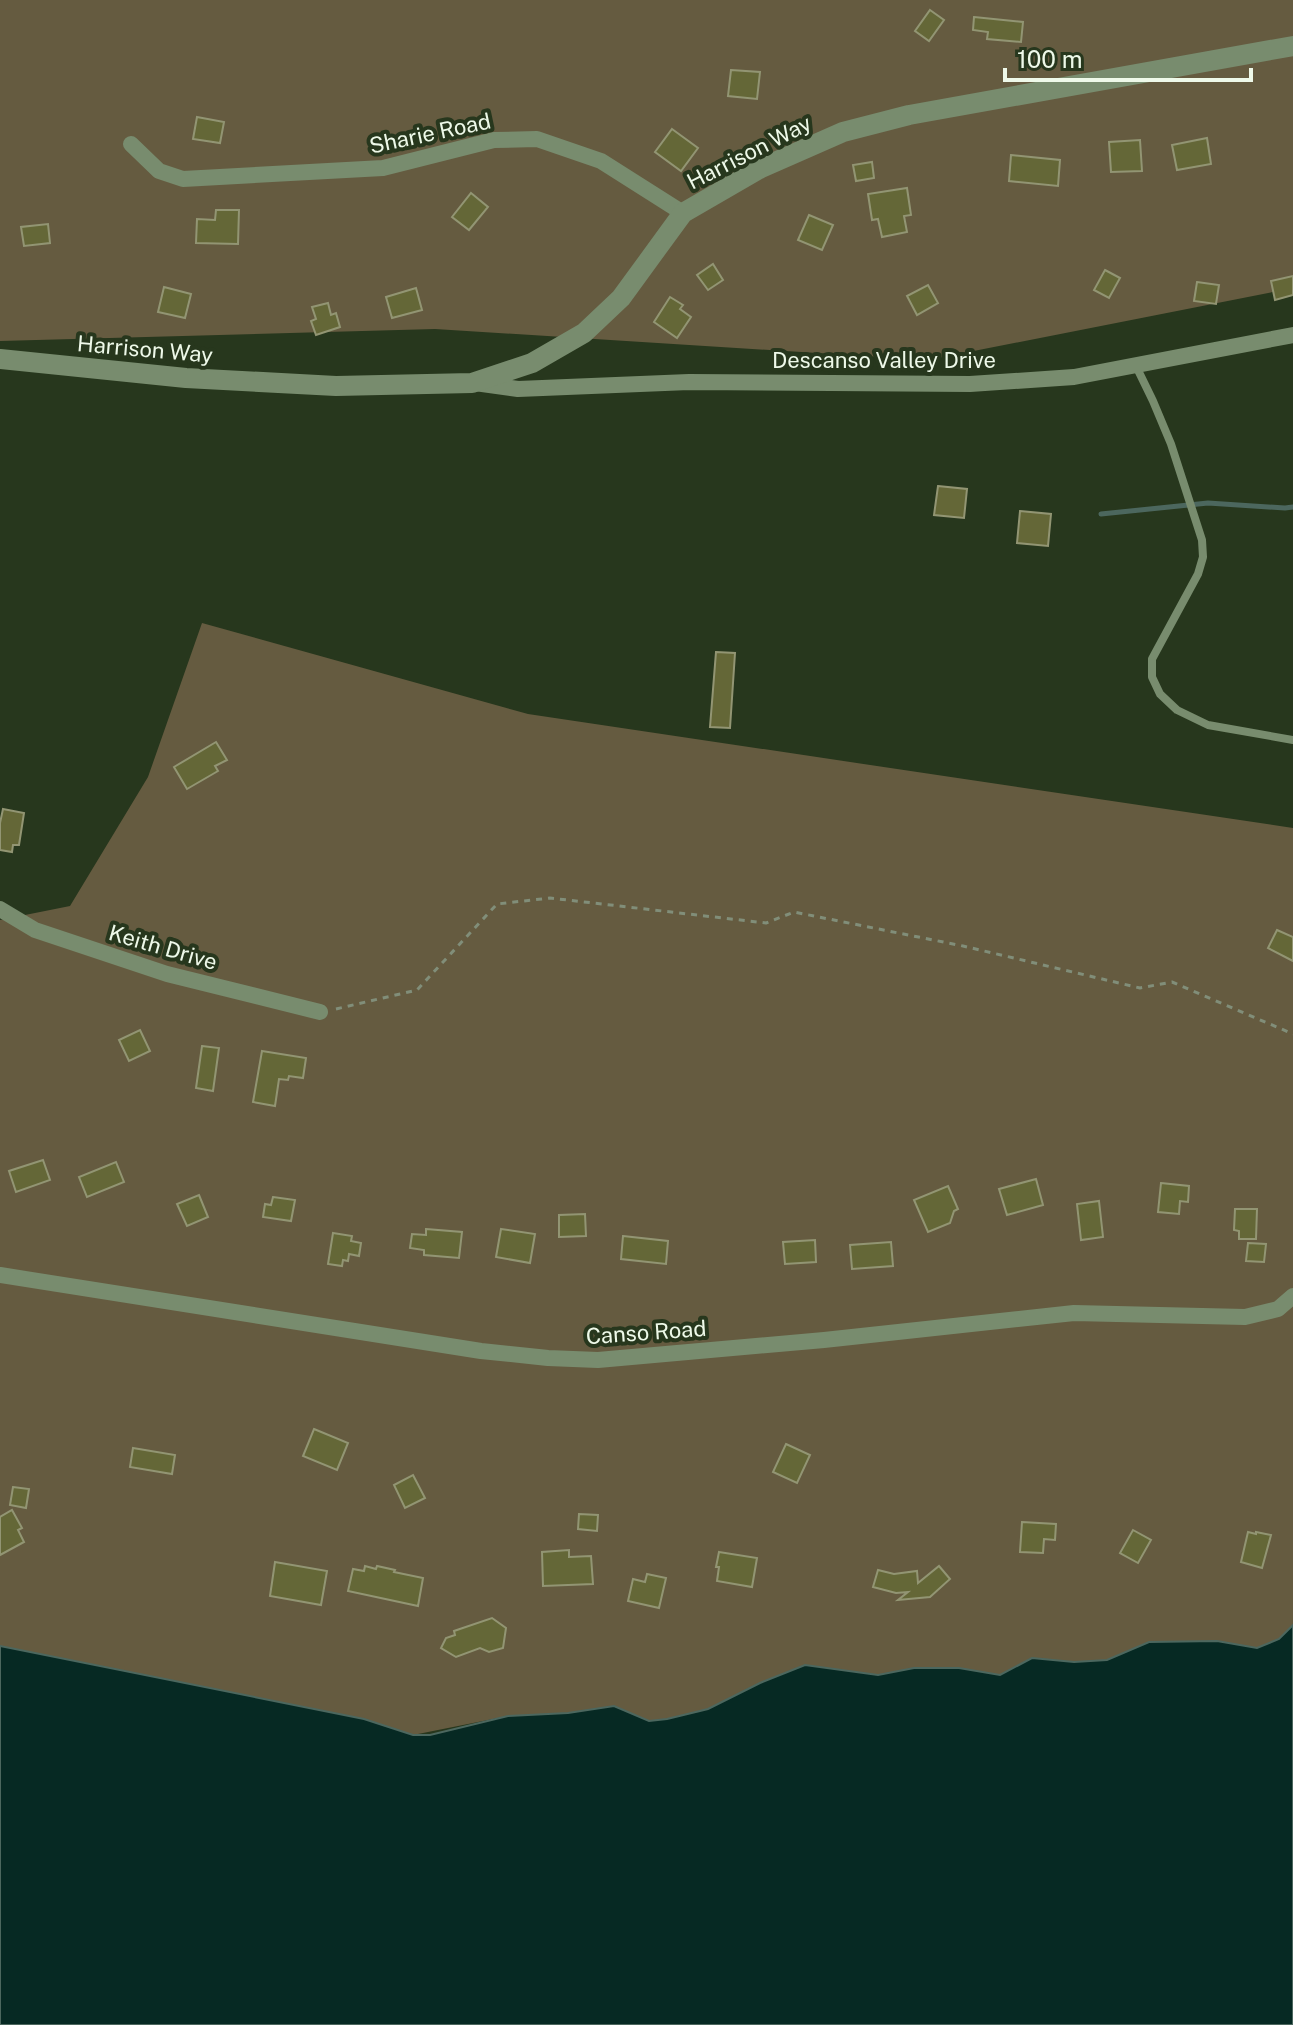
<svg xmlns="http://www.w3.org/2000/svg" width="1293" height="2025" viewBox="0 0 1293 2025" font-family="'Public Sans',sans-serif">
	<style>
		.green { fill: #655b40 }
		.water { fill: #062923; stroke: #4c675e; stroke-width: 2 }
		.lines { fill: none; stroke-linecap: round; stroke-linejoin: round }
		.stream { stroke: #4c675e; stroke-width: 5 }
		.building { fill: #646737; stroke: #929573; stroke-width: 2 }
		.path { stroke: #818e79; stroke-width: 3; stroke-dasharray: 6 6; stroke-linecap: butt }
		.lane { stroke: #788c6e; stroke-width: 8 }
		.street { stroke: #788c6e; stroke-width: 16 }
		.secondary { stroke: #788c6e; stroke-width: 20 }
		.labels { text-anchor: middle; dominant-baseline: central; stroke-width: 8; stroke-linejoin: round; paint-order: stroke }
		.street-label { font-size: 22px; fill: #eef9e9; stroke: #27371d }
	</style>
	<rect width="100%" height="100%" fill="#27371d"/>
	<g class="green">
		<polygon points="0,0 1293,0 1293,288 928,360 435,329 0,341"/>
		<polygon points="202,623 528,714 1293,828 1293,1625 1279,1639 1257,1648 1217,1641 1149,1642 1107,1660 1074,1662 1032,1658 1000,1675 959,1668 914,1668 878,1675 805,1665 760,1683 708,1709 667,1719 649,1721 614,1706 568,1713 508,1716 413,1735 364,1719 0,1646 0,920 70,906 148,777"/>
	</g>
	<polygon class="water" points="1293,1625 1293,2025 0,2025 0,1646 364,1719 413,1735 430,1735 508,1716 568,1713 614,1706 649,1721 667,1719 708,1709 760,1683 805,1665 878,1675 914,1668 959,1668 1000,1675 1032,1658 1074,1662 1107,1660 1149,1642 1217,1641 1257,1648 1279,1639"/>
	<g class="lines">
		<polyline class="stream" points="1101,514 1208,503 1285,508 1293,507"/>
	</g>
	<g class="building">
		<polygon points="930,10 944,20 929,41 915,31"/>
		<polygon points="974,17 1023,22 1021,42 987,39 988,32 973,30"/>
		<polygon points="731,70 760,72 757,99 728,96"/>
		<polygon points="197,117 224,122 220,143 193,139"/>
		<polygon points="672,129 698,148 681,171 655,152"/>
		<polygon points="1207,138 1211,164 1177,170 1172,145"/>
		<polygon points="1140,140 1142,171 1111,172 1109,142"/>
		<polygon points="1011,155 1060,160 1058,186 1009,181"/>
		<polygon points="872,162 874,178 856,181 853,165"/>
		<polygon points="907,188 911,215 904,216 907,232 882,237 878,219 872,220 868,194"/>
		<polygon points="471,193 488,207 469,230 452,217"/>
		<polygon points="216,210 239,210 238,244 196,243 197,219 215,220"/>
		<polygon points="809,215 833,225 822,250 798,240"/>
		<polygon points="48,224 50,243 24,246 21,227"/>
		<polygon points="713,264 723,280 708,290 697,275"/>
		<polygon points="1105,270 1120,278 1109,298 1094,290"/>
		<polygon points="1293,276 1293,295 1275,300 1271,281"/>
		<polygon points="1197,282 1219,285 1216,304 1194,301"/>
		<polygon points="928,285 938,303 917,315 907,296"/>
		<polygon points="164,287 191,294 185,318 158,312"/>
		<polygon points="416,288 422,310 392,318 386,297"/>
		<polygon points="670,297 683,305 680,309 691,317 677,338 654,322"/>
		<polygon points="328,303 331,315 336,313 340,327 316,335 311,321 316,319 312,307"/>
		<polygon points="938,486 967,489 964,518 934,515"/>
		<polygon points="1020,511 1051,514 1048,546 1017,543"/>
		<polygon points="716,652 735,653 730,728 710,727"/>
		<polygon points="216,742 227,760 215,766 218,771 187,789 174,767"/>
		<polygon points="3,809 24,813 19,845 13,845 12,852 0,850 0,823"/>
		<polygon points="1277,930 1293,937 1293,961 1268,948"/>
		<polygon points="140,1030 150,1051 129,1061 119,1040"/>
		<polygon points="202,1046 219,1048 213,1091 196,1088"/>
		<polygon points="262,1051 306,1058 303,1078 289,1076 288,1080 279,1079 275,1106 253,1102"/>
		<polygon points="43,1160 50,1180 16,1192 9,1171"/>
		<polygon points="116,1162 124,1182 87,1197 79,1177"/>
		<polygon points="1036,1179 1043,1205 1007,1215 999,1189"/>
		<polygon points="1161,1183 1189,1186 1188,1202 1180,1201 1179,1214 1158,1212"/>
		<polygon points="948,1186 958,1209 954,1211 950,1223 928,1232 914,1200"/>
		<polygon points="199,1195 208,1217 187,1226 177,1204"/>
		<polygon points="273,1197 295,1200 291,1221 263,1217 265,1204 271,1205"/>
		<polygon points="1099,1201 1103,1237 1081,1240 1077,1204"/>
		<polygon points="1235,1209 1257,1209 1256,1239 1239,1239 1239,1231 1234,1230"/>
		<polygon points="585,1214 586,1236 559,1237 559,1215"/>
		<polygon points="426,1229 462,1232 459,1258 424,1255 424,1250 410,1248 412,1234 426,1235"/>
		<polygon points="501,1229 535,1234 530,1263 496,1257"/>
		<polygon points="333,1233 352,1236 351,1241 361,1243 359,1256 349,1254 348,1261 343,1260 342,1266 328,1264"/>
		<polygon points="623,1236 668,1241 666,1264 621,1259"/>
		<polygon points="815,1240 816,1262 785,1264 783,1242"/>
		<polygon points="891,1242 893,1266 852,1269 850,1245"/>
		<polygon points="1248,1243 1266,1244 1264,1262 1246,1261"/>
		<polygon points="314,1429 348,1443 337,1470 303,1456"/>
		<polygon points="786,1444 810,1455 797,1483 773,1472"/>
		<polygon points="133,1448 175,1455 172,1474 130,1467"/>
		<polygon points="413,1475 425,1498 405,1508 394,1485"/>
		<polygon points="13,1487 29,1489 26,1508 10,1505"/>
		<polygon points="12,1510 22,1528 18,1530 24,1542 0,1555 0,1517"/>
		<polygon points="579,1514 598,1515 597,1531 578,1529"/>
		<polygon points="1022,1522 1056,1524 1055,1540 1044,1539 1043,1553 1020,1552"/>
		<polygon points="1133,1530 1151,1540 1138,1563 1120,1553"/>
		<polygon points="1248,1532 1256,1534 1256,1532 1271,1535 1262,1568 1241,1562"/>
		<polygon points="569,1550 569,1557 591,1556 593,1584 543,1586 542,1552"/>
		<polygon points="719,1552 757,1558 752,1587 717,1581 719,1567 716,1567"/>
		<polygon points="275,1562 327,1571 321,1605 270,1596"/>
		<polygon points="365,1566 376,1569 377,1566 395,1570 394,1572 423,1578 418,1606 348,1591 353,1569 364,1571"/>
		<polygon points="939,1566 950,1579 930,1597 898,1600 908,1592 896,1593 873,1587 878,1570 894,1574 917,1571 918,1583"/>
		<polygon points="647,1574 666,1578 659,1608 628,1601 633,1579 645,1582"/>
		<polygon points="492,1618 506,1628 503,1648 489,1652 480,1648 456,1657 441,1648 446,1638 455,1635 454,1631"/>
	</g>
	<g class="lines">
		<polyline class="path" points="336,1009 417,990 497,904 550,898 766,923 794,912 963,946 1140,988 1172,982 1293,1034"/>
		<polyline class="lane" points="1136,366 1153,401 1171,444 1202,540 1203,557 1198,574 1152,659 1152,677 1160,694 1177,710 1208,725 1293,740"/>
		<g class="street">
			<polyline points="131,144 159,171 183,179 383,168 494,140 537,139 601,161 683,213"/>
			<polyline points="475,383 518,389 689,382 970,384 1074,377 1293,335"/>
			<polyline points="0,909 35,930 167,974 320,1012"/>
			<polyline points="0,1275 481,1351 548,1358 598,1360 824,1340 1074,1313 1245,1317 1278,1309 1293,1296"/>
		</g>
		<polyline class="secondary" points="0,359 186,378 336,386 472,383 532,363 584,333 621,298 683,213 761,168 843,132 909,115 1293,46"/>
	</g>
	<g class="labels">
		<g class="street-label">
			<text transform="translate(430 133) rotate(-12)">Sharie Road</text>
			<text transform="translate(749 152) rotate(-27)">Harrison Way</text>
			<text transform="translate(145 349) rotate(5)">Harrison Way</text>
			<text x="884" y="360">Descanso Valley Drive</text>
			<text transform="translate(163 947) rotate(16)">Keith Drive</text>
			<text transform="translate(646 1332) rotate(-4)">Canso Road</text>
		</g>
	</g>
	<path d="M1005 68v12h246v-12" fill="none" stroke="#eef9e9" stroke-width="4"/>
	<text x="1017" y="68" font-size="24" fill="#eef9e9" stroke="#27371d" stroke-width="6" paint-order="stroke">100 m</text>
</svg>
